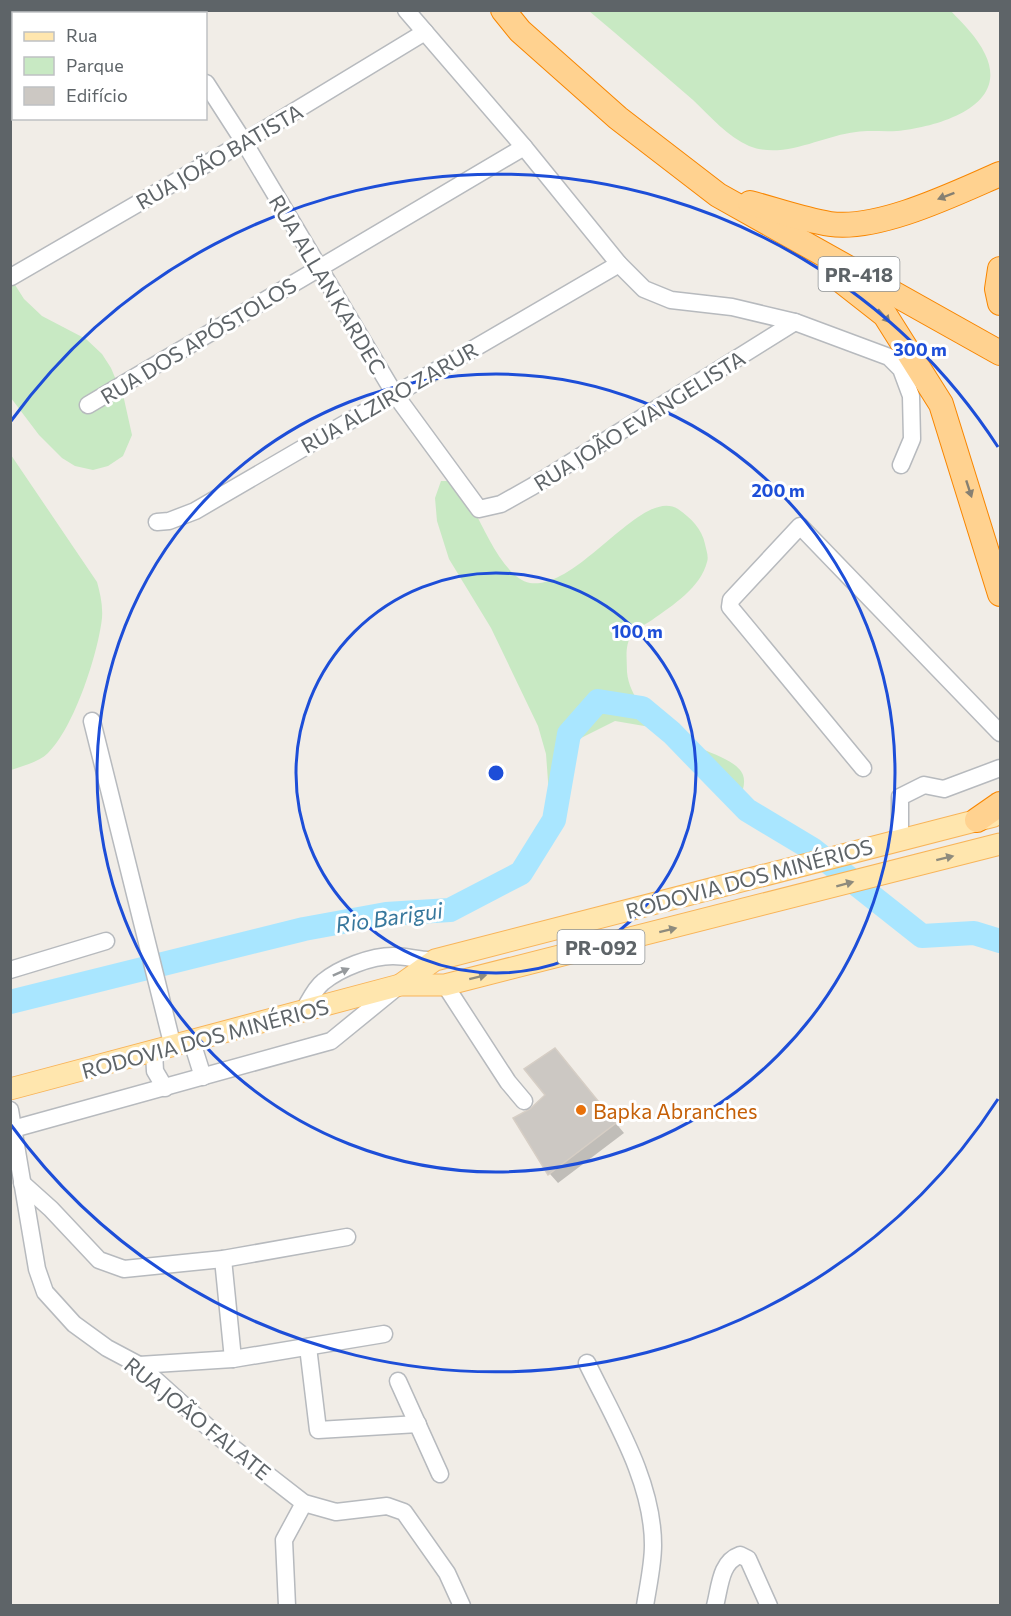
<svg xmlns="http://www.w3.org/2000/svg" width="1011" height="1616" viewBox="0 0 1011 1616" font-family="Commissioner,sans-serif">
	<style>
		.green { fill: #c8e9c3 }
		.shadow { fill: #0003 }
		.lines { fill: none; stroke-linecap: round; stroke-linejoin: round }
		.river { stroke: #a9e6ff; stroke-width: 24 }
		.building { fill: #ccc8c3; stroke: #d6cec5; stroke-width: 1.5 }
		.minor-casing { stroke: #b7babe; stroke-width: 19 }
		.major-casing { stroke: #f8b459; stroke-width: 23 }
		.highway-casing { stroke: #f88600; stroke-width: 26 }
		.minor { stroke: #fff; stroke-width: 16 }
		.major { stroke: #ffe6ae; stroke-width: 21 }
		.highway { stroke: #ffd290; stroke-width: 24 }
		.oneway { fill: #868072 }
		.oneway2 { fill: #8e8b7d }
		.oneway3 { fill: #969a9d }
		.ring { fill: none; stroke: #1d4ed8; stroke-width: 3 }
		.food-dot { fill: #e8710a; stroke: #fff; stroke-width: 2 }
		.labels { text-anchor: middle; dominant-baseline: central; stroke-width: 6; stroke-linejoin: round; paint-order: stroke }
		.shield { fill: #fff; stroke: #8e9295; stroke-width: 1.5 }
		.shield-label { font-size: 20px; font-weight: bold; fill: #5e6468 }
		.street-label { font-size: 21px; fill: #5e6468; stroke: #fff }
		.food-label { font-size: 21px; fill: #c56008; stroke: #fff; text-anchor: start }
		.water-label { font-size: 22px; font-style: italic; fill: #37779c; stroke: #fff }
		.centre { fill: #1d4ed8; stroke: #fff; stroke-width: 3 }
		.ring-label { font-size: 18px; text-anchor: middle; font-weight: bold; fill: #1d4ed8; stroke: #fff; stroke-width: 6; stroke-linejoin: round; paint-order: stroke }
	</style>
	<rect width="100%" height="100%" fill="#f1ede7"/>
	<g class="green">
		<path d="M589,11h362c12,13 26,26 34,43 26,53 -49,73 -88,77 -14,1 -28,-1 -41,1 -35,4 -72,28 -107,14 -21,-9 -39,-30 -56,-46 -35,-30 -69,-60 -104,-89z"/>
		<polygon points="10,277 24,299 42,316 86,339 102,354 111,368 124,399 132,435 123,456 108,466 93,470 75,466 62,458 39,435 11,398"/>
		<path d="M11,455l86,127c3,11 6,23 5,36 -4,36 -28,110 -54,135 -9,9 -25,13 -37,17z"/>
		<path d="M441,481h10c5,5 12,10 16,16 13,22 36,82 63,86 49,7 112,-97 148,-74 13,9 24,20 27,35 1,5 4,13 2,18 -6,25 -35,44 -55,58 -6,4 -14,8 -19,13 -9,12 -6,25 -6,39 1,12 7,24 14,34 5,9 11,18 19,24 19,15 76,25 83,45 4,12 -4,24 -10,33l-77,-80 -41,-7 -42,21 -17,87 -4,6 -6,-81 -8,-28 -47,-98 -42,-69 -12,-38 -2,-23z"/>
	</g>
	<polygon class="shadow" points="555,1050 624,1133 558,1183 550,1174 515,1118 531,1111 547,1095"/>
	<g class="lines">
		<polyline class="river" points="10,1002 304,929 386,914 450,910 521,873 554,820 569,734 598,701 642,708 672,733 747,810 812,849 922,936 974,933 1000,941"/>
	</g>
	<polygon class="building" points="555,1048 616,1123 548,1175 513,1118 530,1109 545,1095 524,1069"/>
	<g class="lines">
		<defs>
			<g id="minor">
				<polyline points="406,10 524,147 619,264 644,289 671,300 732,307 795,322 889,357 901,369 911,396 912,439 901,465"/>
				<polyline points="206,83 244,142 394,393 479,509 501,504 533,486 795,322"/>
				<polyline points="11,277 244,142 425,32"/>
				<polyline points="88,405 524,147"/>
				<polyline points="157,522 169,521 195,511 619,264"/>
				<polyline points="92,721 173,1047"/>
				<polyline points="863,768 730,607 731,600 800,526 1000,733"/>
				<polyline points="900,839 900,797 924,785 944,789 1000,768"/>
				<polyline points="10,970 106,941"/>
				<polyline points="445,985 508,1082 524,1101"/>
				<path d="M302,1013c6,-9 12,-24 21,-31 17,-14 48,-26 70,-26 15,0 27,5 42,4"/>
				<polyline points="192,1042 203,1077"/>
				<polyline points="154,1052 155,1071 165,1088"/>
				<polyline points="10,1110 37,1269 45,1292 74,1324 107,1348 139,1365 219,1437 304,1503 336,1512 387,1506 404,1512 447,1573 462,1606"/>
				<polyline points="13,1129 331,1041 396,988"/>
				<polyline points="22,1183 51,1209 99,1260 124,1269 223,1259 347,1237"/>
				<polyline points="223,1259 233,1359"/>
				<polyline points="308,1347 318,1430 418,1424"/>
				<path d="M587,1363c27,56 66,118 66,182 0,20 -5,41 -8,61"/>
				<polyline points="139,1365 233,1359 384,1334"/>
				<polyline points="398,1381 440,1474"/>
				<polyline points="287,1606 284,1540 304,1503"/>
				<path d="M715,1606c5,-19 5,-44 25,-51l8,4 21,47"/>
			</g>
			<g id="major">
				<polyline points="400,985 435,960 994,816"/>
				<polyline points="10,1089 400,985 445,985 1000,844"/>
			</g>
			<g id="highway">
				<polyline points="503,10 520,31 618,118 718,195 1000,353"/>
				<path d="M750,203c26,7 54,17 80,21 49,7 126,-31 170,-50"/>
				<polyline points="1000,269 997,289 1000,303"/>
				<polyline points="834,275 885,315 941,404 1000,594"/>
				<polyline points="977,820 1000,804"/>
			</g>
		</defs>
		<use href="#minor" class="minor-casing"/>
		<use href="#major" class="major-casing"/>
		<use href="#highway" class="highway-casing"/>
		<use href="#minor" class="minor"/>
		<use href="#major" class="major"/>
		<use href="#highway" class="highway"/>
	</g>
	<defs><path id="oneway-solid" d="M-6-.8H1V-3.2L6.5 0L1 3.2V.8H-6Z" transform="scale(1.5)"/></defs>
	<g class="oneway">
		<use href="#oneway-solid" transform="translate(946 196) rotate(159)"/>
		<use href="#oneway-solid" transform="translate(884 316) rotate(48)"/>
		<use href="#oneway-solid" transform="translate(969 489) rotate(72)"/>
	</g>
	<g class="oneway2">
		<use href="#oneway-solid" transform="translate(945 858) rotate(-14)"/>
		<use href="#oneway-solid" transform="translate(845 884) rotate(-15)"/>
		<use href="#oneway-solid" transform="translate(668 930) rotate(-14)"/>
		<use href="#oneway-solid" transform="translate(478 977) rotate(-14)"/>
	</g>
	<use class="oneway3" href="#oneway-solid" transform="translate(341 972) rotate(-24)"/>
	<g class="ring">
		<circle cx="496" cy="773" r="200"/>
		<circle cx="496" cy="773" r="399"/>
		<path d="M998 1099A599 599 0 0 1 11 1125M11 421A599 599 0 0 1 998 447"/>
	</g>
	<circle class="food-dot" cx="581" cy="1110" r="6"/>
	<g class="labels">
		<g class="shield">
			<rect x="818.5" y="257" width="81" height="34" rx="4.5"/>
			<rect x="557.5" y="930" width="87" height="34" rx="4.5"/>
		</g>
		<g class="shield-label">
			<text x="859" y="274">PR-418</text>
			<text x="601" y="947">PR-092</text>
		</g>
		<g class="street-label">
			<text transform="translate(219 156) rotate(-30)">RUA JOÃO BATISTA</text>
			<text transform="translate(328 284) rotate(59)">RUA ALLAN KARDEC</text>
			<text transform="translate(198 340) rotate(-31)">RUA DOS APÓSTOLOS</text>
			<text transform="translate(389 397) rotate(-30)">RUA ALZIRO ZARUR</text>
			<text transform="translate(639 420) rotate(-32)">RUA JOÃO EVANGELISTA</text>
			<text transform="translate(749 878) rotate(-15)">RODOVIA DOS MINÉRIOS</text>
			<text transform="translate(205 1038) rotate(-15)">RODOVIA DOS MINÉRIOS</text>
			<text transform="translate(198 1418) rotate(39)">RUA JOÃO FALATE</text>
		</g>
		<g class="food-label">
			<text x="593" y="1110">Bapka Abranches</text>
		</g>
		<g class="water-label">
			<text transform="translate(389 917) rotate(-8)">Rio Barigui</text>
		</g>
	</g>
	<circle cx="496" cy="773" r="9" class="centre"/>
	<g class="ring-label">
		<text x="920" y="356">300 m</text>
		<text x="778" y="497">200 m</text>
		<text x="637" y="638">100 m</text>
	</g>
	<rect width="1011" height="1616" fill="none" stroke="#5e6468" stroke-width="24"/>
	<rect x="12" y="12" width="195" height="108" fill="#ffffff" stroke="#bfc1c3" stroke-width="1.5"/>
	<rect x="24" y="32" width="30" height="9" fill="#ffe6ae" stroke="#bfc1c3" stroke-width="1.5"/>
	<text x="66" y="42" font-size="18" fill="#5e6468">Rua</text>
	<rect x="24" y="57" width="30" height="18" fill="#c8e9c3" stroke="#bfc1c3" stroke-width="1.5"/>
	<text x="66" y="72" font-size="18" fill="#5e6468">Parque</text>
	<rect x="24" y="87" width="30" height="18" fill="#ccc8c3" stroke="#bfc1c3" stroke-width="1.5"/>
	<text x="66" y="102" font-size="18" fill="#5e6468">Edifício</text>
</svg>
